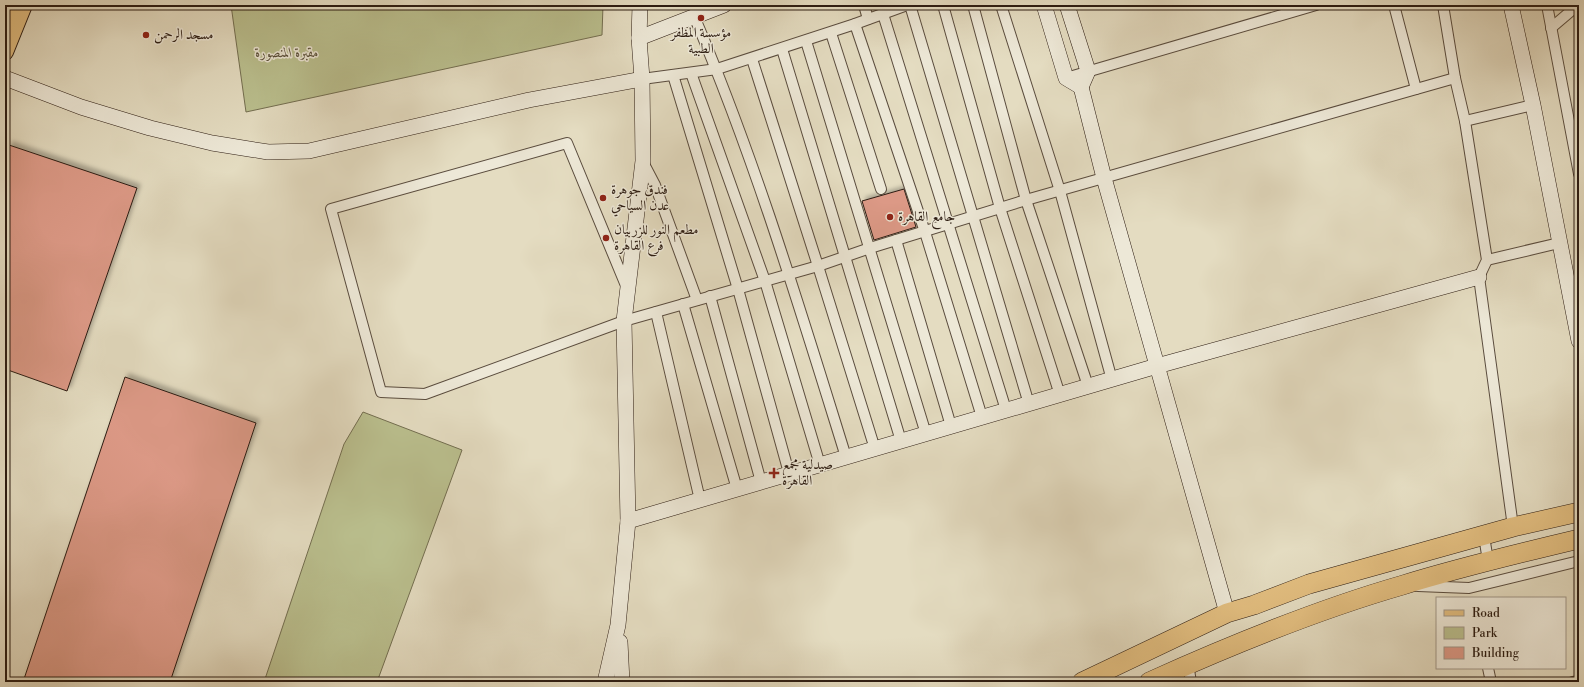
<svg xmlns="http://www.w3.org/2000/svg" width="1584" height="687" viewBox="0 0 1584 687" font-family="'Libre Bodoni',Amiri,serif">
	<style>
		.green { fill: #babf8e; stroke: #736e50 }
		.building { fill: #dc9986; stroke: #2c1c12; filter: url(#shadow) }
		.lines { fill: none; stroke-linecap: round; stroke-linejoin: round }
		.street-casing { stroke: #5a4c3e; stroke-width: 12 }
		.secondary-casing { stroke: #2c1c12; stroke-width: 16 }
		.primary-casing { stroke: #2c1c12; stroke-width: 18 }
		.highway-casing { stroke: #2c1c12; stroke-width: 20 }
		.street { stroke: #ede8d7; stroke-width: 10 }
		.secondary { stroke: #ede8d7; stroke-width: 15 }
		.primary { stroke: #e2be80; stroke-width: 16 }
		.highway { stroke: #e2be80; stroke-width: 19 }
		.poi-dot { fill: #8f2418; stroke: #ede8d7; stroke-width: 1.5 }
		.labels { text-anchor: middle; dominant-baseline: central; stroke-width: 3; stroke-linejoin: round; paint-order: stroke }
		.poi-label { font-size: 14px; fill: #2c1c12; stroke: #ede8d7; text-anchor: start }
		.park-label { font-size: 14px; font-style: italic; fill: #574d37; stroke: #ede8d7 }
	</style>
	<defs>
		<filter id="shadow"><feDropShadow dx="3.5" dy="-3.5" stdDeviation="2" flood-color="#0004"/></filter>
	</defs>
	<rect width="100%" height="100%" fill="#e4dcc1"/>
	<filter id="stains"><feTurbulence type="fractalNoise" baseFrequency=".005" numOctaves="4"/><feColorMatrix values="0 0 0 0 .2 0 0 0 0 .09 0 0 0 0 .02 0 0 0 .5 -.17"/></filter>
	<radialGradient id="worn" r=".72"><stop offset=".6" stop-color="#630" stop-opacity="0"/><stop offset="1" stop-color="#630" stop-opacity=".3"/></radialGradient>
	<g class="green">
		<polygon points="231,5 603,5 602,35 246,112"/>
		<polygon points="363,412 462,450 377,682 264,682 344,444"/>
	</g>
	<g class="building">
		<polygon points="9,145 137,188 67,391 5,369 5,156"/>
		<polygon points="904,189 916,227 874,240 862,201"/>
		<polygon points="125,377 256,423 170,682 23,682"/>
	</g>
	<g class="lines">
		<defs>
			<g id="street">
				<polyline points="864,5 868,19"/>
				<polyline points="910,5 1029,404"/>
				<polyline points="943,5 1000,208 1060,395"/>
				<polyline points="973,5 1026,200 1088,386"/>
				<polyline points="1001,5 1060,191 1112,380"/>
				<polyline points="1394,5 1416,89"/>
				<polyline points="1443,5 1455,78 1465,121 1487,260 1479,277 1513,527"/>
				<polyline points="1547,5 1579,174"/>
				<polyline points="883,14 1006,410"/>
				<path d="M694,16c61,143 106,293 152,441"/>
				<polyline points="855,24 925,232 982,417"/>
				<polyline points="1551,28 1578,5"/>
				<polyline points="831,33 881,189"/>
				<polyline points="806,41 926,434"/>
				<polyline points="782,49 901,441"/>
				<polyline points="752,59 818,266 875,449"/>
				<polyline points="691,73 765,281 820,465"/>
				<polyline points="673,75 738,289 789,473"/>
				<polyline points="1066,78 1316,5"/>
				<polyline points="642,79 717,69 855,24 907,5"/>
				<polyline points="1465,121 1533,105"/>
				<polyline points="643,162 655,185 697,300"/>
				<polyline points="896,240 951,426"/>
				<polyline points="1487,260 1559,243"/>
				<polyline points="627,288 567,143 331,209 381,392 425,394 624,321 818,266 870,248 1026,200 1455,78"/>
				<polyline points="710,296 761,482"/>
				<polyline points="683,304 737,489"/>
				<polyline points="656,312 700,500"/>
				<polyline points="1484,536 1488,561"/>
				<polyline points="1418,586 1469,588 1579,561"/>
				<polyline points="1188,664 1191,682"/>
				<polyline points="1488,668 1491,682"/>
				<polyline points="1573,682 1579,681"/>
			</g>
			<g id="secondary">
				<polyline points="1044,5 1066,78 1081,87"/>
				<polyline points="1067,5 1088,71 1081,87"/>
				<polyline points="1511,5 1533,105 1579,341"/>
				<polyline points="639,38 724,5"/>
				<polyline points="5,78 81,107 150,128 212,143 268,152 309,151 529,100 642,79"/>
				<polyline points="1081,87 1104,178 1227,613"/>
				<polyline points="628,521 1157,366 1479,277"/>
				<polyline points="620,642 622,682"/>
				<polyline points="605,682 618,625 628,521 624,321 643,161 642,79 639,38 640,5"/>
			</g>
			<g id="primary">
				<polyline points="5,17 10,5"/>
				<polyline points="5,52 24,5"/>
			</g>
			<g id="highway">
				<polyline points="1082,682 1227,613 1254,605 1309,584 1513,527 1579,512"/>
				<path d="M1149,682c82,-37 167,-72 254,-97 58,-18 117,-32 176,-46"/>
			</g>
		</defs>
		<use href="#street" class="street-casing"/>
		<use href="#secondary" class="secondary-casing"/>
		<use href="#primary" class="primary-casing"/>
		<use href="#highway" class="highway-casing"/>
		<use href="#street" class="street"/>
		<use href="#secondary" class="secondary"/>
		<use href="#primary" class="primary"/>
		<use href="#highway" class="highway"/>
	</g>
	<g class="poi-dot">
		<circle cx="701" cy="18" r="4"/>
		<circle cx="146" cy="35" r="4"/>
		<circle cx="603" cy="198" r="4"/>
		<circle cx="890" cy="217" r="4"/>
		<circle cx="606" cy="238" r="4"/>
		<path d="M772 467h4v4h4v4h-4v4h-4v-4h-4v-4h4z"/>
	</g>
	<g class="labels">
		<g class="poi-label">
			<text x="701" y="33" text-anchor="middle">مؤسسة المظفر<tspan x="701" dy="16">الطبية</tspan></text>
			<text x="154" y="35">مسجد الرحمن</text>
			<text x="611" y="190">فندق جوهرة<tspan x="611" dy="16">عدن السياحي</tspan></text>
			<text x="898" y="217">جامع القاهرة</text>
			<text x="614" y="230">مطعم النور للزربيان<tspan x="614" dy="16">فرع القاهرة</tspan></text>
			<text x="782" y="465">صيدلية مجمع<tspan x="782" dy="16">القاهرة</tspan></text>
		</g>
		<g class="park-label">
			<text x="287" y="53">مقبرة المنصورة</text>
		</g>
	</g>
	<rect width="1584" height="687" fill="none" stroke="#e4dcc1" stroke-width="20"/>
	<rect x="6" y="6" width="1572" height="675" fill="none" stroke="#2c1c12" stroke-width="2"/>
	<rect x="10" y="10" width="1564" height="667" fill="none" stroke="#2c1c12"/>
	<rect x="1436" y="597" width="130" height="72" fill="#ede8d7" stroke="#a09688"/>
	<rect x="1444" y="610" width="20" height="6" fill="#e2be80" stroke="#a09688"/>
	<text x="1472" y="617" font-size="12" fill="#2c1c12">Road</text>
	<rect x="1444" y="627" width="20" height="12" fill="#babf8e" stroke="#a09688"/>
	<text x="1472" y="637" font-size="12" fill="#2c1c12">Park</text>
	<rect x="1444" y="647" width="20" height="12" fill="#dc9986" stroke="#a09688"/>
	<text x="1472" y="657" font-size="12" fill="#2c1c12">Building</text>
	<rect width="100%" height="100%" filter="url(#stains)"/>
	<rect width="100%" height="100%" fill="url(#worn)"/>
</svg>
